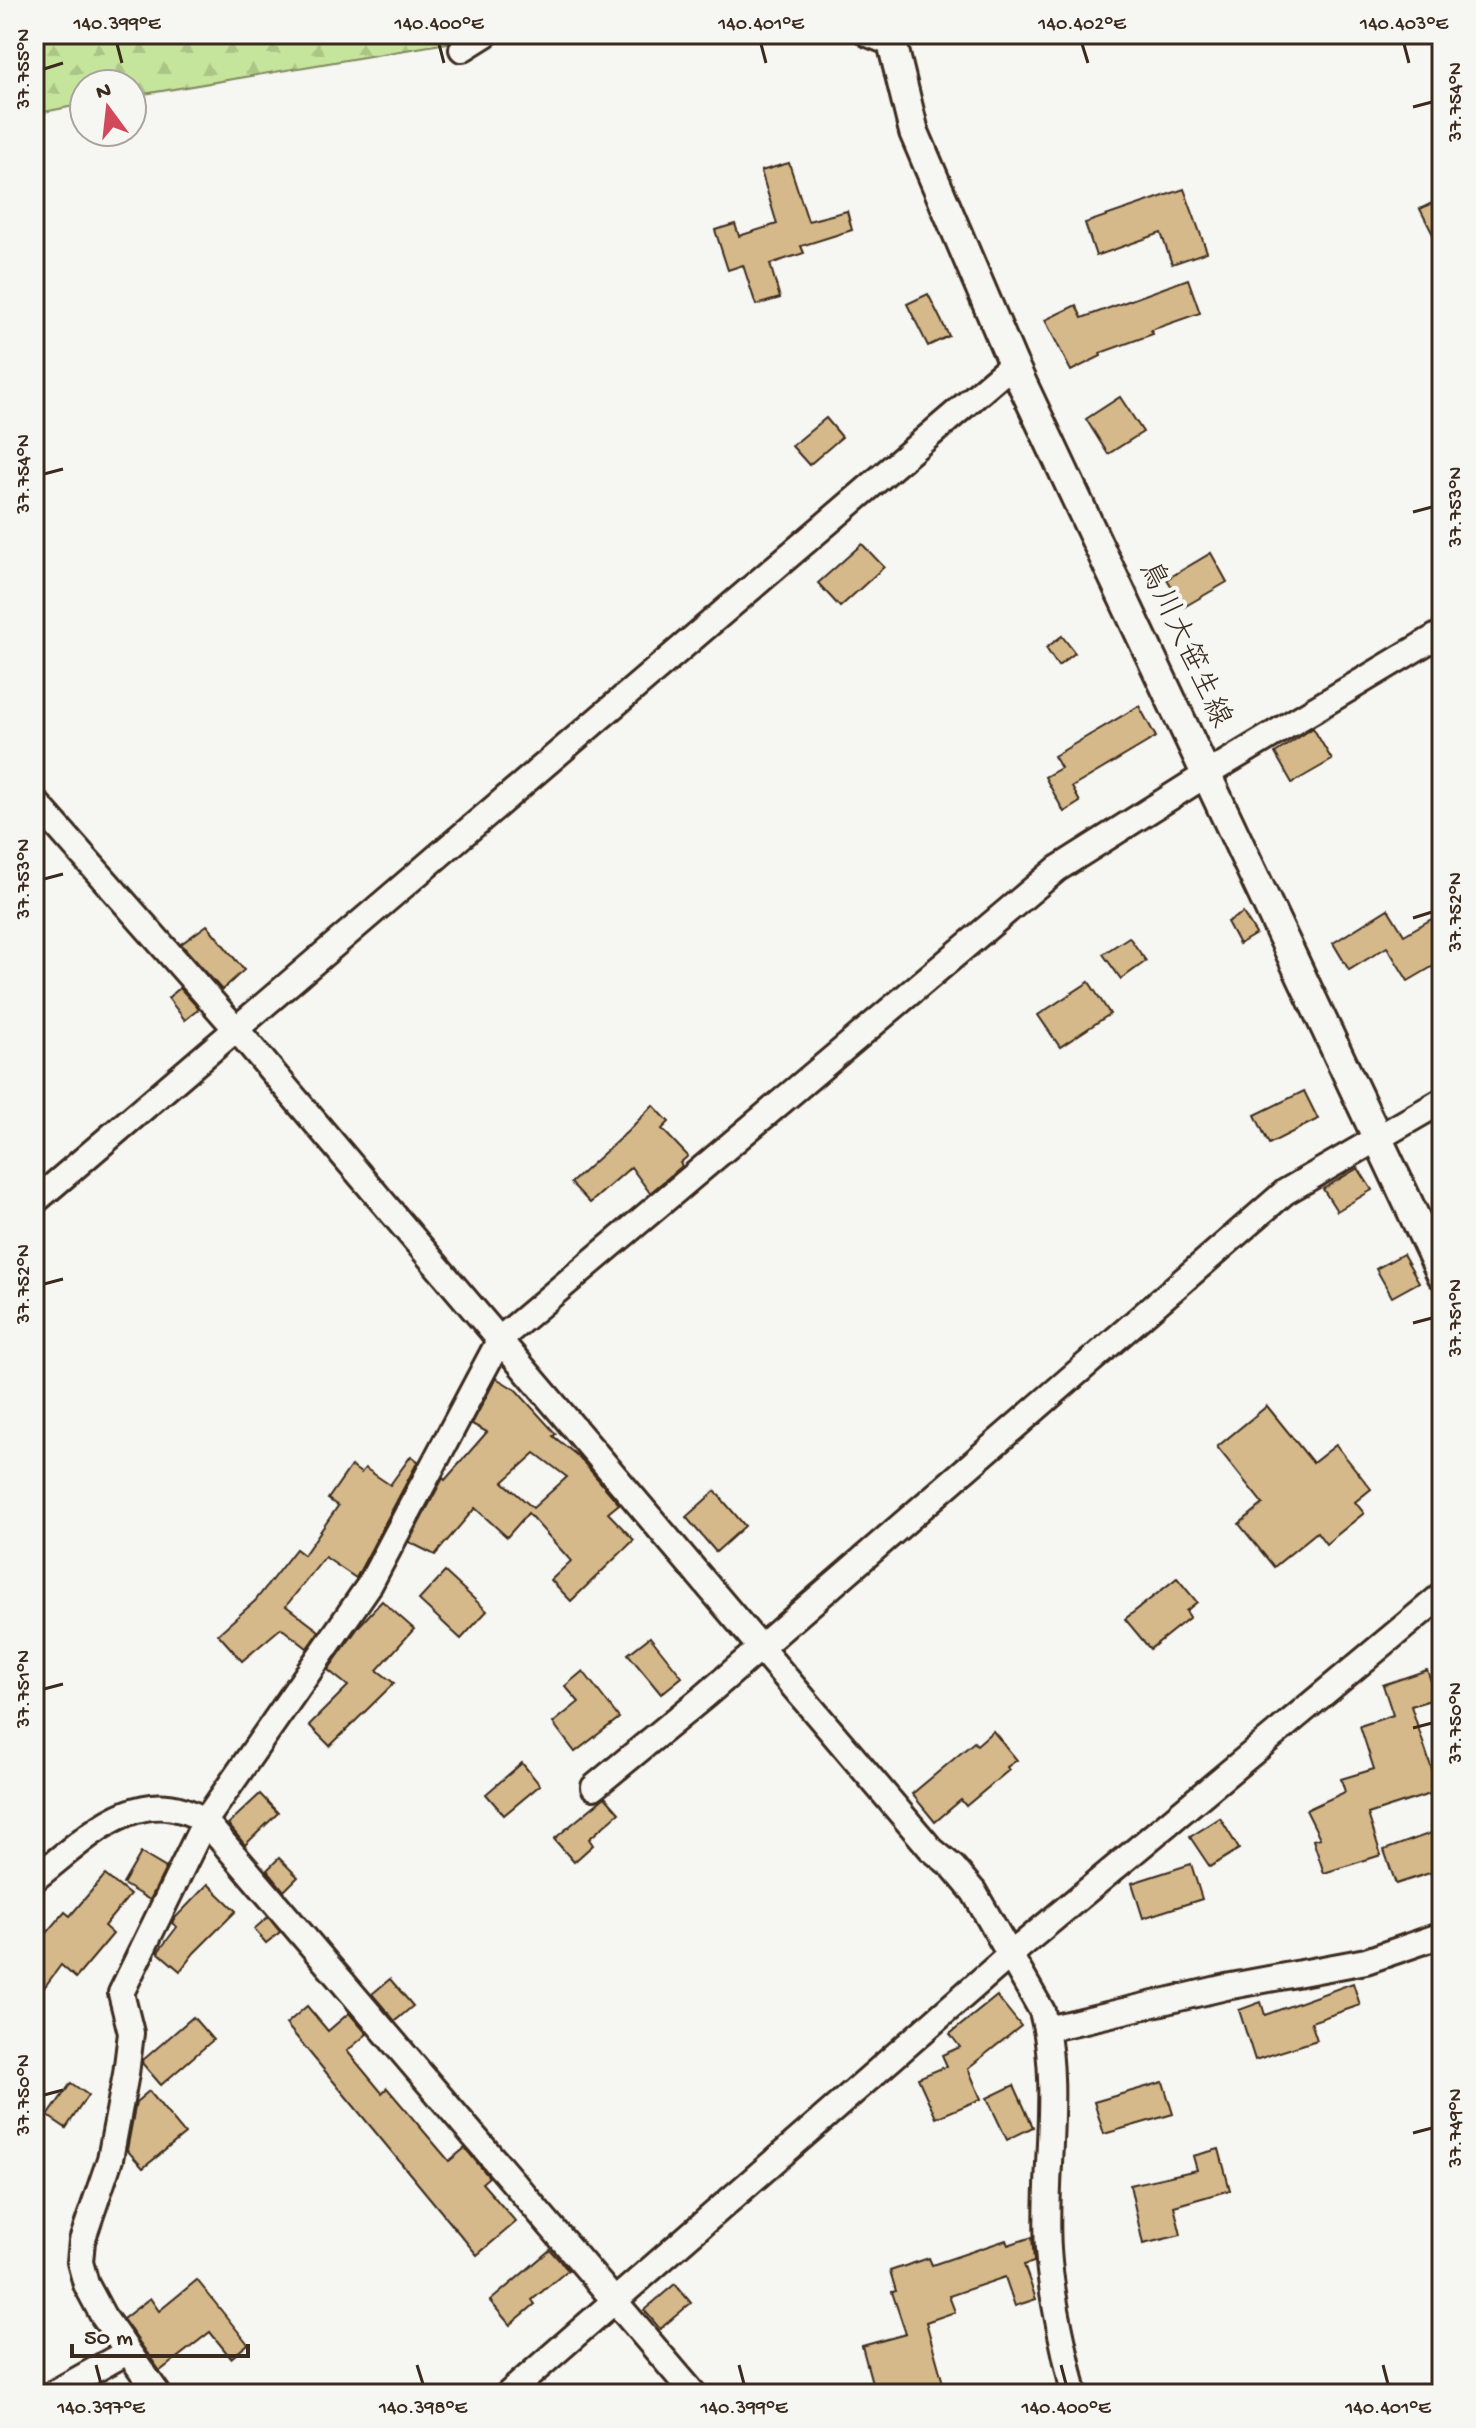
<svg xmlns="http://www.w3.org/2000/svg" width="1476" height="2428" viewBox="0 0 1476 2428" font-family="'Gochi Hand','Klee One',sans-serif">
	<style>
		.forest { fill: url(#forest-firs); stroke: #80885d; stroke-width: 2 }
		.building { fill: #d5b98a; stroke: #3b2a1e; stroke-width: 2; fill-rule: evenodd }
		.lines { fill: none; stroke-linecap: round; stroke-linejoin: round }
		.minor-casing { stroke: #3b2a1e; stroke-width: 30 }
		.tertiary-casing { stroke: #3b2a1e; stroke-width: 34 }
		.minor { stroke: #f6f6f2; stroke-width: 24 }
		.tertiary { stroke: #f6f6f2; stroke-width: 28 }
		.ticks { fill: none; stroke: #3b2a1e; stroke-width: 3 }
		.labels { text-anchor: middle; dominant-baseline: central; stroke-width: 8; stroke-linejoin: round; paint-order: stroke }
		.street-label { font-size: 30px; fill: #3b2a1e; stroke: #f6f6f2 }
		.neatline { fill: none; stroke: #3b2a1e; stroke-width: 3 }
		.ticks-label { font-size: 20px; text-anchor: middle; fill: #3b2a1e }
	</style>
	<defs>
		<pattern id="forest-firs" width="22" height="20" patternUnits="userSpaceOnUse" patternTransform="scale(2)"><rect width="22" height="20" fill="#c6e59c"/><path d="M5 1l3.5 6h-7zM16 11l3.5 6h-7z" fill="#abc586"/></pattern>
	</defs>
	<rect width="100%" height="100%" fill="#f6f6f2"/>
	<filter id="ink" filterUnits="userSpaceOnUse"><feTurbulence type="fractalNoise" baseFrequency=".0125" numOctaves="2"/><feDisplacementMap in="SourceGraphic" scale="16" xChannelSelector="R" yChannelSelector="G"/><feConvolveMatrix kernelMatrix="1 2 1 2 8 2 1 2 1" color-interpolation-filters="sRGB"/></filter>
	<g filter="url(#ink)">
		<polygon class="forest" points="34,34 475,34 465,40 132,96 132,84 84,84 84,104 34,114"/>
		<g class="building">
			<polygon points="789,163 808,221 847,211 852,230 801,246 804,253 770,264 780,298 756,305 743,265 728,270 715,230 735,224 739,236 777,224 761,171"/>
			<polygon points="1184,189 1207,252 1172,264 1161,233 1096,256 1085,223"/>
			<polygon points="1442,198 1442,252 1420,209"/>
			<polygon points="1188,279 1200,313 1151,330 1153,334 1100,353 1101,356 1071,371 1045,320 1076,305 1082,318"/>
			<polygon points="928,294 949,336 928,346 907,304"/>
			<polygon points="1120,397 1143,432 1108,454 1086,419"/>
			<polygon points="826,418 842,437 809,465 792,446"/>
			<polygon points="862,544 884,567 840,607 818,583"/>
			<polygon points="1211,553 1227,582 1184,607 1167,579"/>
			<polygon points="1062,636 1075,653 1058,666 1046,648"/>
			<polygon points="1139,706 1156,737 1072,787 1080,802 1064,812 1045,777 1061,768 1054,756"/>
			<polygon points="1313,728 1332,760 1292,783 1275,753"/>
			<polygon points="1388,909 1404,935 1442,913 1442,961 1408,981 1387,947 1349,970 1333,943"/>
			<polygon points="1243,913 1256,934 1239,944 1227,922"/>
			<polygon points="207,925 244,970 222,990 181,944"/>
			<polygon points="1129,937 1146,961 1121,979 1103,954"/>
			<polygon points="1089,982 1110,1014 1060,1047 1038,1015"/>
			<polygon points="180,988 199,1009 185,1020 168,998"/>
			<polygon points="1304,1091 1318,1119 1269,1144 1255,1115"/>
			<polygon points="653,1105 669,1122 662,1129 688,1156 680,1163 682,1166 650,1193 631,1167 590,1203 571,1183 627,1132"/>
			<polygon points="1358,1168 1372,1190 1337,1211 1323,1189"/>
			<polygon points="1403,1254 1419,1282 1392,1297 1376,1269"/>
			<path d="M496,1378l20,12 40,44 -3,2 26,21 40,47 -11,9 26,27 -63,61 -20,-21 20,-19 -43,-48 -21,24 -32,-29 -40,47 -26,-13 34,-64 2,2 42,-48 -15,-8zM535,1453l32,24 -34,31 -30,-26z"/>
			<polygon points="1267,1406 1313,1463 1336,1445 1371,1489 1355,1502 1364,1513 1326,1544 1317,1532 1274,1567 1239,1524 1263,1504 1217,1447"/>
			<polygon points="411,1456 418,1461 356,1578 325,1557 286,1606 319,1631 307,1648 281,1628 242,1661 218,1634 255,1601 296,1549 304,1555 338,1506 328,1499 351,1466 361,1473 365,1468 390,1485"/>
			<polygon points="715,1491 745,1526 716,1552 686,1517"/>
			<polygon points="445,1572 487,1611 461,1639 419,1600"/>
			<polygon points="1177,1578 1197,1602 1186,1611 1190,1617 1150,1649 1125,1619"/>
			<polygon points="382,1601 414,1629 377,1670 394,1683 330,1746 309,1725 348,1686 328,1670 360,1625"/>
			<polygon points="650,1637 682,1677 661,1694 628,1654"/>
			<polygon points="1427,1670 1437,1698 1411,1706 1439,1791 1368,1814 1381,1855 1324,1873 1313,1840 1320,1838 1306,1810 1345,1792 1341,1779 1374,1769 1360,1726 1393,1715 1383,1685"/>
			<polygon points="583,1671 619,1718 575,1752 553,1723 579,1702 565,1686"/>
			<polygon points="993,1731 1017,1760 1007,1767 1009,1770 966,1806 961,1800 935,1822 912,1794 974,1742 977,1745"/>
			<polygon points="522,1763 540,1785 504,1815 486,1794"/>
			<polygon points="260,1794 278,1813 245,1845 228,1824"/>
			<polygon points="605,1797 619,1813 589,1839 593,1845 574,1862 554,1839"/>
			<polygon points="1220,1818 1239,1849 1210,1867 1190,1837"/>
			<polygon points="1431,1833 1442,1869 1396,1884 1384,1850"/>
			<polygon points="141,1853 166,1868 150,1900 123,1884"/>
			<polygon points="279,1858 298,1877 284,1891 267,1870"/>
			<polygon points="1191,1864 1202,1899 1143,1918 1132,1883"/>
			<polygon points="105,1875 130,1895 104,1926 113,1934 76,1978 61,1965 34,2001 34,1948 65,1912 70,1916"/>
			<polygon points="208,1884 236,1911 194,1953 180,1971 158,1952 177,1927 172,1923 175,1918"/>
			<polygon points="268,1917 280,1932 266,1943 254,1929"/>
			<polygon points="390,1979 413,2006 395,2021 372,1994"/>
			<polygon points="1353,1983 1360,2005 1311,2022 1317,2040 1255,2060 1239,2010 1261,2002 1265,2015"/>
			<polygon points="997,1996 1021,2026 968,2068 981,2099 936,2118 918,2078 947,2066 942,2055 960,2047 950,2034"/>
			<polygon points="307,2006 328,2031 349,2013 367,2034 347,2051 382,2093 387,2088 449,2161 465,2148 489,2177 482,2183 516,2222 477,2255 286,2024"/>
			<polygon points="193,2017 213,2040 161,2085 142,2063 143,2060"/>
			<polygon points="1163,2082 1173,2114 1104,2134 1094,2102"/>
			<polygon points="71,2083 88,2095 66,2128 48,2116"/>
			<polygon points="1014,2085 1033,2127 1007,2140 987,2098"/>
			<polygon points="149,2091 185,2134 143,2168 127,2150 136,2102"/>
			<polygon points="1219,2149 1230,2190 1174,2206 1181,2235 1143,2244 1130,2185 1197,2170 1193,2156"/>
			<polygon points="1032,2237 1034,2262 1024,2265 1036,2299 1015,2306 1005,2277 949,2296 955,2312 926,2322 946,2394 875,2394 862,2346 906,2334 892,2292 896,2291 890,2271 929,2258 932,2265 1006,2240 1008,2245"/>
			<polygon points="550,2250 568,2270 532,2300 535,2304 510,2325 490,2301"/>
			<polygon points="197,2280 248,2344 231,2358 210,2332 160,2371 123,2319 150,2298 159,2311"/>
			<polygon points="675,2284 691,2303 660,2329 644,2310"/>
		</g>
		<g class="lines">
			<defs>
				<g id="minor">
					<polyline points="868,34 891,43"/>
					<polyline points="462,49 486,34"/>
					<path d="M34,800l203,230 694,819 22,18 21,25 68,119c20,76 1,160 6,238 3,49 16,97 26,145"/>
					<polyline points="34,1202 1013,364"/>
					<polyline points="594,1787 706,1695 1285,1192 1442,1101"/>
					<path d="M34,1879c50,-38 105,-101 171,-58l489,573"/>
					<polyline points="1047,2029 1226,1987 1366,1961 1442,1935"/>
					<polyline points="52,2394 127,2352"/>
					<polyline points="158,2394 103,2316 86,2284 80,2262 82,2241 110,2159 126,2074 131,2033 121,1993 205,1821 370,1584 500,1339 1057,869 1207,774 1442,633"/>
					<polyline points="508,2394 1010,1955 1442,1595"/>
				</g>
				<polyline id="tertiary" points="890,34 914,132 1013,364 1442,1275"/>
			</defs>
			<use href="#minor" class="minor-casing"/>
			<use href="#tertiary" class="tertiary-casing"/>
			<use href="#minor" class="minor"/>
			<use href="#tertiary" class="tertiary"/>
		</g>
	</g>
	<path class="ticks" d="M117,44l5,19M439,44l5,19M761,44l5,19M1082,44l6,19M1404,44l5,19M44,69l19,-6M1413,107l19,-5M44,474l19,-5M1413,512l19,-5M44,879l19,-5M1413,918l19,-6M44,1284l19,-5M1413,1323l19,-5M44,1689l19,-5M1413,1728l19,-5M44,2095l19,-5M1413,2133l19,-5M96,2365l5,19M417,2365l6,19M739,2365l5,19M1061,2365l5,19M1383,2365l5,19"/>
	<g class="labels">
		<g class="street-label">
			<text transform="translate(1183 645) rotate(65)">鳥川大笹生線</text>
		</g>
	</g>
	<rect width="1476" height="2428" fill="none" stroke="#f6f6f2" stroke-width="88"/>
	<g transform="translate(108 108) rotate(345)"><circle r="38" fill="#f6f6f2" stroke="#aba49d" stroke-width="2"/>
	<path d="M0-6L14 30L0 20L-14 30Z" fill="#d1495b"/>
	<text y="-12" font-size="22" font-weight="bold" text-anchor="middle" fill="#3b2a1e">N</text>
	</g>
	<path d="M72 2344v12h176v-12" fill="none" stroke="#3b2a1e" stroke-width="4"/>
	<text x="84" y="2344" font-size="24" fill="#3b2a1e" stroke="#f6f6f2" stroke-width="6" paint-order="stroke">50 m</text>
	<rect x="44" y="44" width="1388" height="2340" class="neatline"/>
	<g class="ticks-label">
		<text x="117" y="29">140.399°E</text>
		<text x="439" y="29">140.400°E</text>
		<text x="761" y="29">140.401°E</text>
		<text x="1082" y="29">140.402°E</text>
		<text x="1404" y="29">140.403°E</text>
		<text transform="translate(22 69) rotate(-90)" y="7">37.755°N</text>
		<text transform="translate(1454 102) rotate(-90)" y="7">37.754°N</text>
		<text transform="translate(22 474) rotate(-90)" y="7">37.754°N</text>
		<text transform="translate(1454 507) rotate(-90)" y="7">37.753°N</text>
		<text transform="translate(22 879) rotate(-90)" y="7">37.753°N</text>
		<text transform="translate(1454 912) rotate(-90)" y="7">37.752°N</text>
		<text transform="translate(22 1284) rotate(-90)" y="7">37.752°N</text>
		<text transform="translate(1454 1318) rotate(-90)" y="7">37.751°N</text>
		<text transform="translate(22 1689) rotate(-90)" y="7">37.751°N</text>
		<text transform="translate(1454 1723) rotate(-90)" y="7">37.750°N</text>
		<text transform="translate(22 2095) rotate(-90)" y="7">37.750°N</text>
		<text transform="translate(1454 2128) rotate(-90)" y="7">37.749°N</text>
		<text x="101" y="2413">140.397°E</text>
		<text x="423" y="2413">140.398°E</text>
		<text x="744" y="2413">140.399°E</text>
		<text x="1066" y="2413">140.400°E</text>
		<text x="1388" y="2413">140.401°E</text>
	</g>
</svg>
